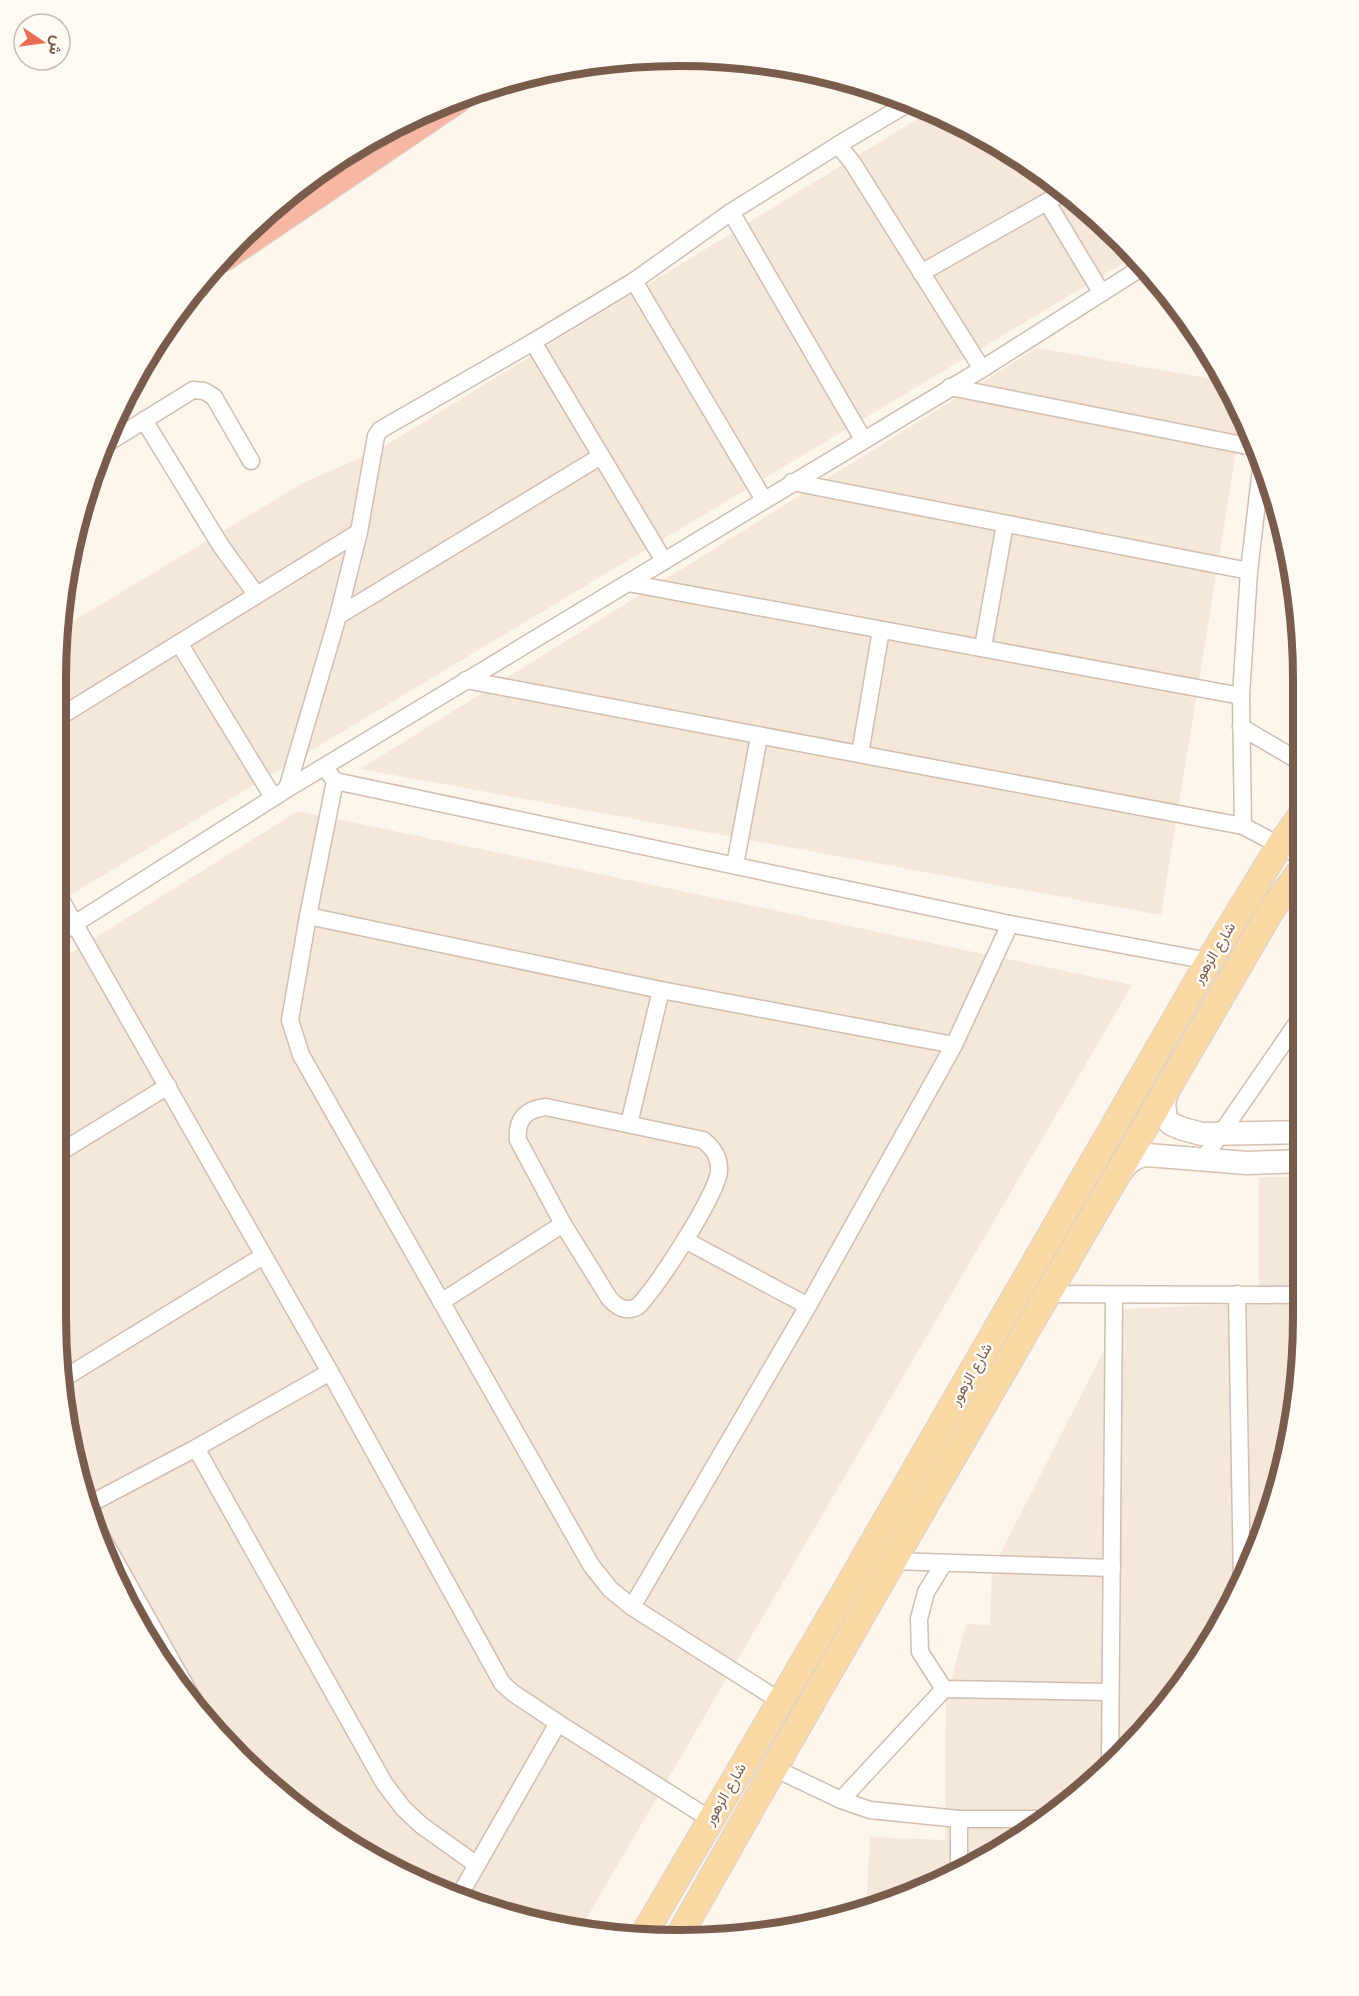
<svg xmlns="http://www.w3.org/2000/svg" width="1359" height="1996" viewBox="0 0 1359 1996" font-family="Figtree,Vazirmatn,sans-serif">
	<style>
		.residential { fill: #f5e8da }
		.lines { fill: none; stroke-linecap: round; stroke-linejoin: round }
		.street-casing { stroke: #d1beb0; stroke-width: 19 }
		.secondary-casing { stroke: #d6c0b0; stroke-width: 25 }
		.primary-casing { stroke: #dad1cd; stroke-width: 28 }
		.highway-casing { stroke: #dad1cd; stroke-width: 32 }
		.street { stroke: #fff; stroke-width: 16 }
		.secondary { stroke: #fff; stroke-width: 22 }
		.primary { stroke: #fbd9a5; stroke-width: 26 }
		.highway { stroke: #f7b7a3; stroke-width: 30 }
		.labels { text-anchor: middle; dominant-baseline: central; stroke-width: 5; stroke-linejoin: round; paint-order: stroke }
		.street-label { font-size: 15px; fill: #7a5c4d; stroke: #fffaf3 }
		.rim { fill: none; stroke: #7a5c4d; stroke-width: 8 }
	</style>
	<rect width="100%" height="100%" fill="#fdf6ec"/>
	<g class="residential">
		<polygon points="932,110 1026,160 1120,238 1135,256 57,903 56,680 60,629 303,483 378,450"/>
		<polygon points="1037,348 1224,381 1242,415 1161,915 360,769"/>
		<polygon points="298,811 1132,985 579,1931 557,1928 441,1893 299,1811 238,1757 161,1663 89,1517 61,1398 58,961"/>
		<polygon points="1259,1177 1303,1177 1304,1316 1292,1438 1239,1593 1175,1696 1121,1757 991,1857 918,1893 866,1909 870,1837 945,1840 946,1700 966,1624 990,1625 992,1570 1125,1309 1259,1303"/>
	</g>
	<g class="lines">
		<defs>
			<g id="street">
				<polyline points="838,145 912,101"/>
				<polyline points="1047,202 1101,292"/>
				<polyline points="731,212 863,439"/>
				<polyline points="921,273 1064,192"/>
				<polyline points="634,281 533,342 664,561"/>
				<polyline points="950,387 1258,448"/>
				<polyline points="144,420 221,546 256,594"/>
				<polyline points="106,444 193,390 204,391 214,397 251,461"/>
				<polyline points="1262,460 1249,571 1241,696 1243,826 1304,858"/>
				<polyline points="792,482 1249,571"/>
				<polyline points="764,500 634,281 731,212 838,145 852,162 982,369"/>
				<polyline points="628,583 1241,696"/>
				<polyline points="338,616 359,532 376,436 380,430 533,342"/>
				<polyline points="179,643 273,797"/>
				<polyline points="983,647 1005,524"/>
				<path d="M466,680c259,50 518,97 777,146"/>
				<polyline points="56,719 359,532"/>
				<polyline points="1241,727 1304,764"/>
				<polyline points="860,754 881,630"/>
				<polyline points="329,773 335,781 1010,924 1209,961"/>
				<polyline points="335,781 308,916 290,1020 301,1055 591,1565 610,1589 632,1607 780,1701"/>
				<polyline points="287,789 338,616 601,456"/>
				<polyline points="735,865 759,737"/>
				<polyline points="57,893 330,1372 502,1683 513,1693 558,1723 710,1819"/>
				<polyline points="308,916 661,990 954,1045"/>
				<polyline points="57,935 287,789 982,369 1144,266"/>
				<path d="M546,1107l157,33c10,8 17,17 16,31 -1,22 -64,120 -82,136 -12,5 -19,1 -28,-9l-46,-74 -45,-84c-2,-21 8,-31 28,-33z"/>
				<polyline points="629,1124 661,990"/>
				<polyline points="59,1153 168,1086"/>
				<polyline points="1202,1161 1304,1013"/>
				<polyline points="685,1240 808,1306"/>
				<polyline points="1047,1294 1304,1295"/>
				<polyline points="1237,1294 1242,1584"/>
				<polyline points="441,1302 563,1224"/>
				<polyline points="61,1380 263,1256"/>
				<polyline points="196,1448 384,1783 403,1808 421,1825 477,1865"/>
				<polyline points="86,1506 196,1448 330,1372"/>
				<polyline points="87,1511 198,1708"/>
				<polyline points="893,1561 1112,1568"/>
				<polyline points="944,1563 926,1592 919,1619 920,1652 944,1689"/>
				<polyline points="632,1607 808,1306 954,1045 1010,924"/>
				<polyline points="1110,1766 1114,1295"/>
				<polyline points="774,1768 841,1800 870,1810 959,1819 1041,1819"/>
				<polyline points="841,1800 944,1689 1110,1692"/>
				<polyline points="959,1819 959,1873"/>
				<polyline points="458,1898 558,1723"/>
			</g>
			<g id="secondary">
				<polyline points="1168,1089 1164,1103 1166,1119 1171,1124 1183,1129 1202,1134 1304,1132"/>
				<path d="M1121,1172c7,-10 13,-15 26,-17l100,8 57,-2"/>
			</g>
			<g id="primary">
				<path d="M679,1936c194,-344 394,-685 593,-1027l32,-43"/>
				<polyline points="641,1939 847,1588 1209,961 1280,845 1304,811"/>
			</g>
			<polyline id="highway" points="222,257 457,98"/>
		</defs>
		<use href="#street" class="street-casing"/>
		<use href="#secondary" class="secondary-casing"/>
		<use href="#primary" class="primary-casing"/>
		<use href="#highway" class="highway-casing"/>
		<use href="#street" class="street"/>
		<use href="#secondary" class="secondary"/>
		<use href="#primary" class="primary"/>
		<use href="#highway" class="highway"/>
	</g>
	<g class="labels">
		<g class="street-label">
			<text transform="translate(1214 953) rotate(-59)">شارع الزهور</text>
			<text transform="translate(971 1374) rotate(-60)">شارع الزهور</text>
			<text transform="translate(725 1794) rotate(-60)">شارع الزهور</text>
		</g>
	</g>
	<path d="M0 0H1359V1996H0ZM679 66H680A613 613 0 0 1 1293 679V1317A613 613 0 0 1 680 1930H679A613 613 0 0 1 66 1317V679A613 613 0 0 1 679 66Z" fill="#fffaf3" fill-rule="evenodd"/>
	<path class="rim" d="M679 66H680A613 613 0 0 1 1293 679V1317A613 613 0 0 1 680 1930H679A613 613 0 0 1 66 1317V679A613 613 0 0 1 679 66Z"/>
	<g transform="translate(42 42) rotate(103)"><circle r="28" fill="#fffaf3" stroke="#cabbb1" stroke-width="1.5"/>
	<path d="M0-4.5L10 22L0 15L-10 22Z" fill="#e76f51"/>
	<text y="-9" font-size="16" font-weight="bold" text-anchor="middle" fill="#7a5c4d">ش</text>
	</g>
</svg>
